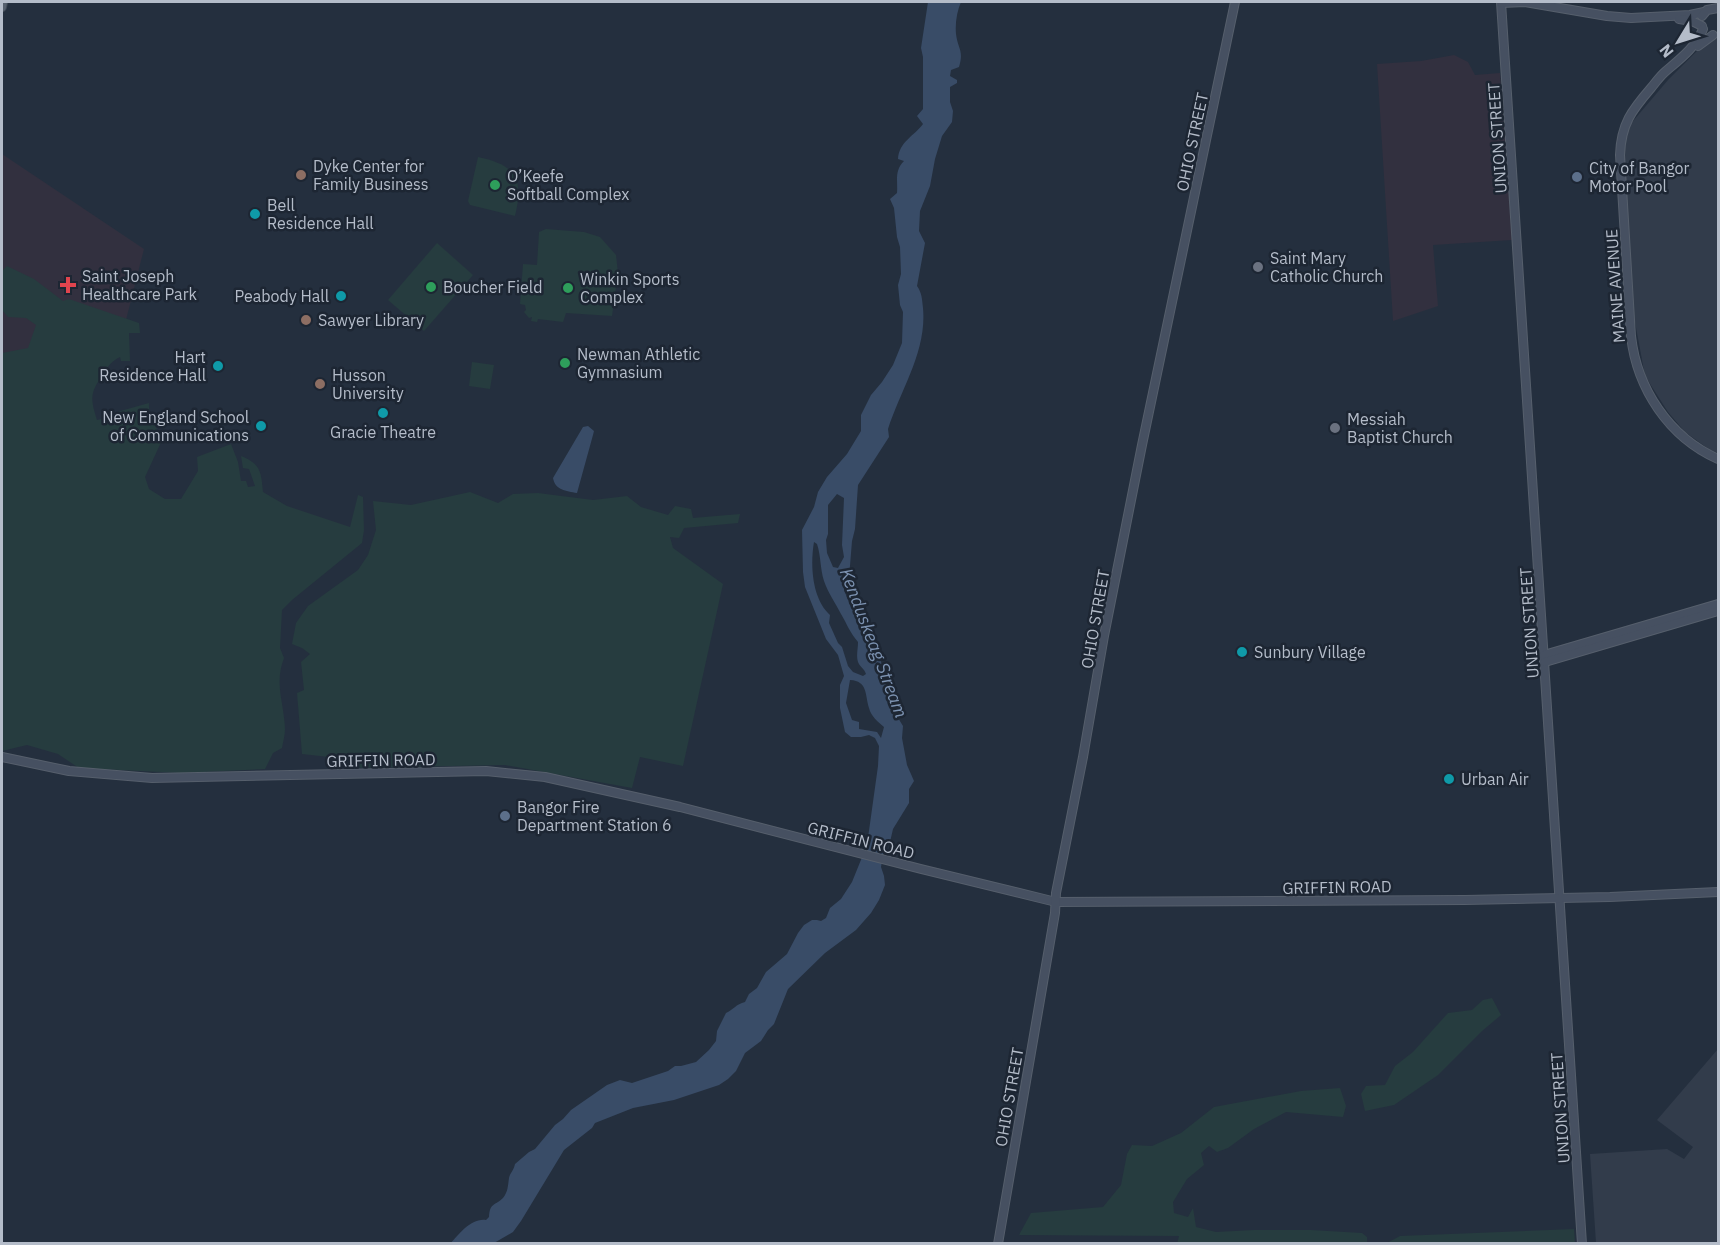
<svg xmlns="http://www.w3.org/2000/svg" width="1720" height="1245" viewBox="0 0 1720 1245" font-family="'IBM Plex Sans',sans-serif">
	<style>
		.medical { fill: #32303f }
		.airport { fill: #323c4b }
		.green { fill: #263c3f }
		.water { fill: #394c67; fill-rule: evenodd }
		.lines { fill: none; stroke-linecap: round; stroke-linejoin: round }
		.secondary-casing { stroke: #565f6c; stroke-width: 10 }
		.primary-casing { stroke: #414a57; stroke-width: 10 }
		.secondary { stroke: #465061; stroke-width: 8 }
		.primary { stroke: #56606e; stroke-width: 8 }
		.education-dot { fill: #8d6e63; stroke: #1d2633; stroke-width: 2 }
		.service-dot { fill: #5c6f8a; stroke: #1d2633; stroke-width: 2 }
		.leisure-dot { fill: #2e9e5b; stroke: #1d2633; stroke-width: 2 }
		.culture-dot { fill: #0f9aa8; stroke: #1d2633; stroke-width: 2 }
		.worship-dot { fill: #6b7280; stroke: #1d2633; stroke-width: 2 }
		.health-dot { fill: #e0444e; stroke: #1d2633; stroke-width: 2 }
		.labels { text-anchor: middle; dominant-baseline: central; stroke-width: 5; stroke-linejoin: round; paint-order: stroke }
		.street-label { font-size: 16px; fill: #b4bcc9; stroke: #1d2633 }
		.poi-label { font-size: 16px; fill: #b4bcc9; stroke: #1d2633; text-anchor: start }
		.water-label { font-size: 18px; font-style: italic; fill: #7c92b1; stroke: #1d2633 }
	</style>
	<rect width="100%" height="100%" fill="#242f3e"/>
	<g class="medical">
		<polygon points="1454,55 1468,62 1475,75 1500,73 1512,240 1433,245 1438,306 1393,321 1377,64 1421,61"/>
		<polygon points="2,154 144,249 126,320 2,397"/>
	</g>
	<g class="airport">
		<polygon points="1718,36 1718,453 1710,450 1685,432 1668,412 1645,376 1632,306 1623,140 1628,127 1668,80 1704,44"/>
		<polygon points="1718,1049 1718,1243 1596,1243 1590,1154 1667,1149 1684,1159 1693,1147 1657,1120"/>
	</g>
	<g class="green">
		<path d="M478,157c38,8 46,22 37,59l-45,-11 -2,-4z"/>
		<polygon points="546,229 584,232 600,237 616,255 618,273 612,316 566,313 563,322 538,319 537,322 531,321 532,317 529,318 524,312 526,310 525,305 520,304 523,264 537,265 539,232"/>
		<polygon points="437,243 473,275 424,331 388,300"/>
		<path d="M7,266l27,13 29,22 6,-2 70,24 1,10h-11l1,28h-9l-1,-4c-8,4 -12,9 -17,17 -13,19 -13,24 -6,46l9,-2v-3l43,-12c-1,13 6,24 14,35l-18,39 4,12 16,10h16l17,-28 -1,-14 34,-13 7,18 3,19h5l2,6 7,-1 -6,-17 -6,-1 -2,-12c20,8 20,16 22,36l24,14 63,21 8,-32 5,2 1,33 -2,13 -70,57 -10,10 -2,38 4,10c-10,26 0,44 1,71 0,6 -2,13 -3,19l-9,5 -8,16 -84,4 -102,-5 -21,-14 -31,-9 -25,6v-398l26,-5 8,-23 -10,-7 -18,-1 -6,-7v-39z"/>
		<polygon points="472,362 494,365 490,389 469,386"/>
		<polygon points="470,492 498,503 513,494 538,493 593,500 627,496 641,507 668,515 675,506 691,509 693,518 740,514 738,523 684,528 679,538 670,537 673,548 723,584 683,766 640,757 632,788 505,765 348,768 329,757 302,754 297,693 304,690 301,662 310,654 302,648 292,644 296,623 308,606 358,570 368,555 376,530 373,501 411,505"/>
		<polygon points="1492,998 1501,1015 1482,1031 1438,1075 1394,1105 1365,1111 1361,1094 1366,1086 1385,1085 1395,1066 1413,1052 1448,1013 1472,1010 1483,1000"/>
		<polygon points="1340,1088 1346,1106 1343,1117 1286,1112 1254,1129 1228,1148 1217,1152 1209,1146 1201,1153 1204,1165 1187,1179 1173,1202 1174,1213 1188,1217 1193,1208 1196,1227 1216,1232 1254,1230 1311,1230 1362,1233 1367,1237 1367,1243 1177,1244 1179,1236 1019,1235 1031,1213 1103,1207 1121,1185 1127,1154 1132,1145 1152,1146 1181,1133 1214,1107 1301,1091"/>
		<polygon points="1574,1229 1575,1243 1387,1243 1400,1236"/>
	</g>
	<g class="water">
		<path d="M928,2h33c-4,9 -6,21 -5,32 2,16 8,16 3,33l-8,3 -1,6 7,4v3l-7,4v15l3,9 -1,11 -10,14 -7,23 -5,27 -10,25 -1,20 6,12 -8,43c5,7 5,13 6,22 4,43 -22,81 -35,121l1,8 -31,48 -3,44 -3,12 -3,37 -5,12 7,17 19,28 11,27 3,14 5,13 3,19 11,18 -1,12 5,27 7,16 -5,8v14l-16,26 -3,13 -6,7 -3,18 3,9 1,9 -6,15 -8,13 -15,17 -31,23 -37,36 -14,35 -6,6 -7,11 -16,12 -9,18 -8,8 -9,6 -45,15 -41,8 -38,15 -3,5 -28,22 -43,71 -8,11 -19,11 -44,1c9,-10 21,-26 36,-24l3,-3c1,-15 6,-11 14,-19 5,-6 5,-13 6,-20 1,-5 5,-8 6,-14l14,-12 6,-3 20,-24 8,-6 8,-9 36,-25 13,-5 12,3 36,-12 7,-5h6l15,-4 13,-12 7,-9 1,-10 9,-18c7,-3 10,-9 19,-11l4,-8 8,-6 9,-16 21,-18 11,-21 6,-8 8,-5h5l4,1 5,-3 4,-10 11,-9 11,-17 15,-37 11,-79 1,-20 -4,-8 -6,-3 -8,2h-10l-6,-5 -5,-24v-23l4,-9 -6,-21 -12,-16 -21,-52 -2,-15 -1,-42 12,-23 4,-15 9,-15 20,-23 14,-23v-16l10,-20 11,-13 11,-17 9,-22 1,-31 -3,-7 -2,-20 3,-11 -1,-27 -3,-10 -3,-29 -4,-9 7,-6c1,-12 -3,-22 7,-32l-6,-2c1,-17 16,-23 25,-35l-6,-8 6,-7v-52l-2,-9zM837,494l7,4 -2,47 2,12 -6,11 -5,-1 -6,-14 -1,-13 2,-6v-29zM814,542l3,2c4,12 3,24 7,37 4,12 11,21 17,33 6,10 9,19 17,28 0,7 -2,14 0,20 2,5 6,6 8,12l-3,2 -10,-4 -5,-6 -6,-19 -4,-4 -9,-20 1,-8c-18,-16 -20,-50 -16,-73zM850,680c18,1 15,15 19,28 2,8 9,14 15,19l-3,11 -4,-6 -18,-3v-7l-7,-2 -6,-17z"/>
		<path d="M588,426l6,5 -1,4 -16,58c-11,-2 -22,-3 -24,-15l30,-51z"/>
	</g>
	<g class="lines">
		<defs>
			<g id="secondary">
				<polyline points="1501,2 1582,1244"/>
				<polyline points="1502,3 1525,2 1607,16 1631,18 1690,15 1704,12"/>
				<polyline points="1702,16 1707,10 1718,8"/>
				<polyline points="1679,19 1692,21 1702,26"/>
				<path d="M1703,29c-7,18 -23,30 -37,42 -6,5 -10,11 -15,17 -19,22 -30,36 -31,67l11,181c6,53 38,101 87,123"/>
				<polyline points="1698,46 1713,35"/>
				<polyline points="1544,655 1718,604"/>
				<polyline points="1545,662 1718,611"/>
				<polyline points="2,757 69,771 152,778 486,771 545,777 680,807 921,869 1056,902 1465,900 1610,897 1718,892"/>
				<polyline points="998,1244 1055,913 1056,893 1083,757 1104,636 1142,445 1235,2"/>
			</g>
			<polyline id="primary" points="2,7 3,2"/>
		</defs>
		<use href="#secondary" class="secondary-casing"/>
		<use href="#primary" class="primary-casing"/>
		<use href="#secondary" class="secondary"/>
		<use href="#primary" class="primary"/>
	</g>
	<g class="education-dot">
		<circle cx="301" cy="175" r="6"/>
		<circle cx="306" cy="320" r="6"/>
		<circle cx="320" cy="384" r="6"/>
	</g>
	<g class="service-dot">
		<circle cx="1577" cy="177" r="6"/>
		<circle cx="505" cy="816" r="6"/>
	</g>
	<g class="leisure-dot">
		<circle cx="495" cy="185" r="6"/>
		<circle cx="431" cy="287" r="6"/>
		<circle cx="568" cy="288" r="6"/>
		<circle cx="565" cy="363" r="6"/>
	</g>
	<g class="culture-dot">
		<circle cx="255" cy="214" r="6"/>
		<circle cx="341" cy="296" r="6"/>
		<circle cx="218" cy="366" r="6"/>
		<circle cx="383" cy="413" r="6"/>
		<circle cx="261" cy="426" r="6"/>
		<circle cx="1242" cy="652" r="6"/>
		<circle cx="1449" cy="779" r="6"/>
	</g>
	<g class="worship-dot">
		<circle cx="1258" cy="267" r="6"/>
		<circle cx="1335" cy="428" r="6"/>
	</g>
	<path class="health-dot" d="M65 276h6v6h6v6h-6v6h-6v-6h-6v-6h6z"/>
	<g class="labels">
		<g class="street-label">
			<text transform="translate(1497 138) rotate(-94)">UNION STREET</text>
			<text transform="translate(1192 142) rotate(-78)">OHIO STREET</text>
			<text transform="translate(1615 286) rotate(-94)">MAINE AVENUE</text>
			<text transform="translate(1095 619) rotate(-80)">OHIO STREET</text>
			<text transform="translate(1529 623) rotate(-94)">UNION STREET</text>
			<text transform="translate(381 760) rotate(-1)">GRIFFIN ROAD</text>
			<text transform="translate(861 840) rotate(14)">GRIFFIN ROAD</text>
			<text transform="translate(1337 887) rotate(-1)">GRIFFIN ROAD</text>
			<text transform="translate(1009 1097) rotate(-80)">OHIO STREET</text>
			<text transform="translate(1560 1108) rotate(-94)">UNION STREET</text>
		</g>
		<g class="poi-label">
			<text x="313" y="166">Dyke Center for<tspan x="313" dy="18">Family Business</tspan></text>
			<text x="1589" y="168">City of Bangor<tspan x="1589" dy="18">Motor Pool</tspan></text>
			<text x="507" y="176">O’Keefe<tspan x="507" dy="18">Softball Complex</tspan></text>
			<text x="267" y="205">Bell<tspan x="267" dy="18">Residence Hall</tspan></text>
			<text x="1270" y="258">Saint Mary<tspan x="1270" dy="18">Catholic Church</tspan></text>
			<text x="82" y="276">Saint Joseph<tspan x="82" dy="18">Healthcare Park</tspan></text>
			<text x="580" y="279">Winkin Sports<tspan x="580" dy="18">Complex</tspan></text>
			<text x="443" y="287">Boucher Field</text>
			<text x="329" y="296" text-anchor="end">Peabody Hall</text>
			<text x="318" y="320">Sawyer Library</text>
			<text x="577" y="354">Newman Athletic<tspan x="577" dy="18">Gymnasium</tspan></text>
			<text x="206" y="357" text-anchor="end">Hart<tspan x="206" dy="18">Residence Hall</tspan></text>
			<text x="332" y="375">Husson<tspan x="332" dy="18">University</tspan></text>
			<text x="249" y="417" text-anchor="end">New England School<tspan x="249" dy="18">of Communications</tspan></text>
			<text x="1347" y="419">Messiah<tspan x="1347" dy="18">Baptist Church</tspan></text>
			<text x="383" y="432" text-anchor="middle">Gracie Theatre</text>
			<text x="1254" y="652">Sunbury Village</text>
			<text x="1461" y="779">Urban Air</text>
			<text x="517" y="807">Bangor Fire<tspan x="517" dy="18">Department Station 6</tspan></text>
		</g>
		<g class="water-label">
			<text transform="translate(874 643) rotate(69)">Kenduskeag Stream</text>
		</g>
	</g>
	<rect width="1720" height="1245" fill="none" stroke="#b4bcc9" stroke-width="6"/>
	<g transform="translate(1678 42) rotate(232)" stroke="#1d2633" stroke-width="4.5" paint-order="stroke">
	<path d="M0-4.5L10 22L0 15L-10 22Z" fill="#b4bcc9"/>
	<text y="-9" font-size="16" font-weight="bold" text-anchor="middle" fill="#b4bcc9">N</text>
	</g>
</svg>
